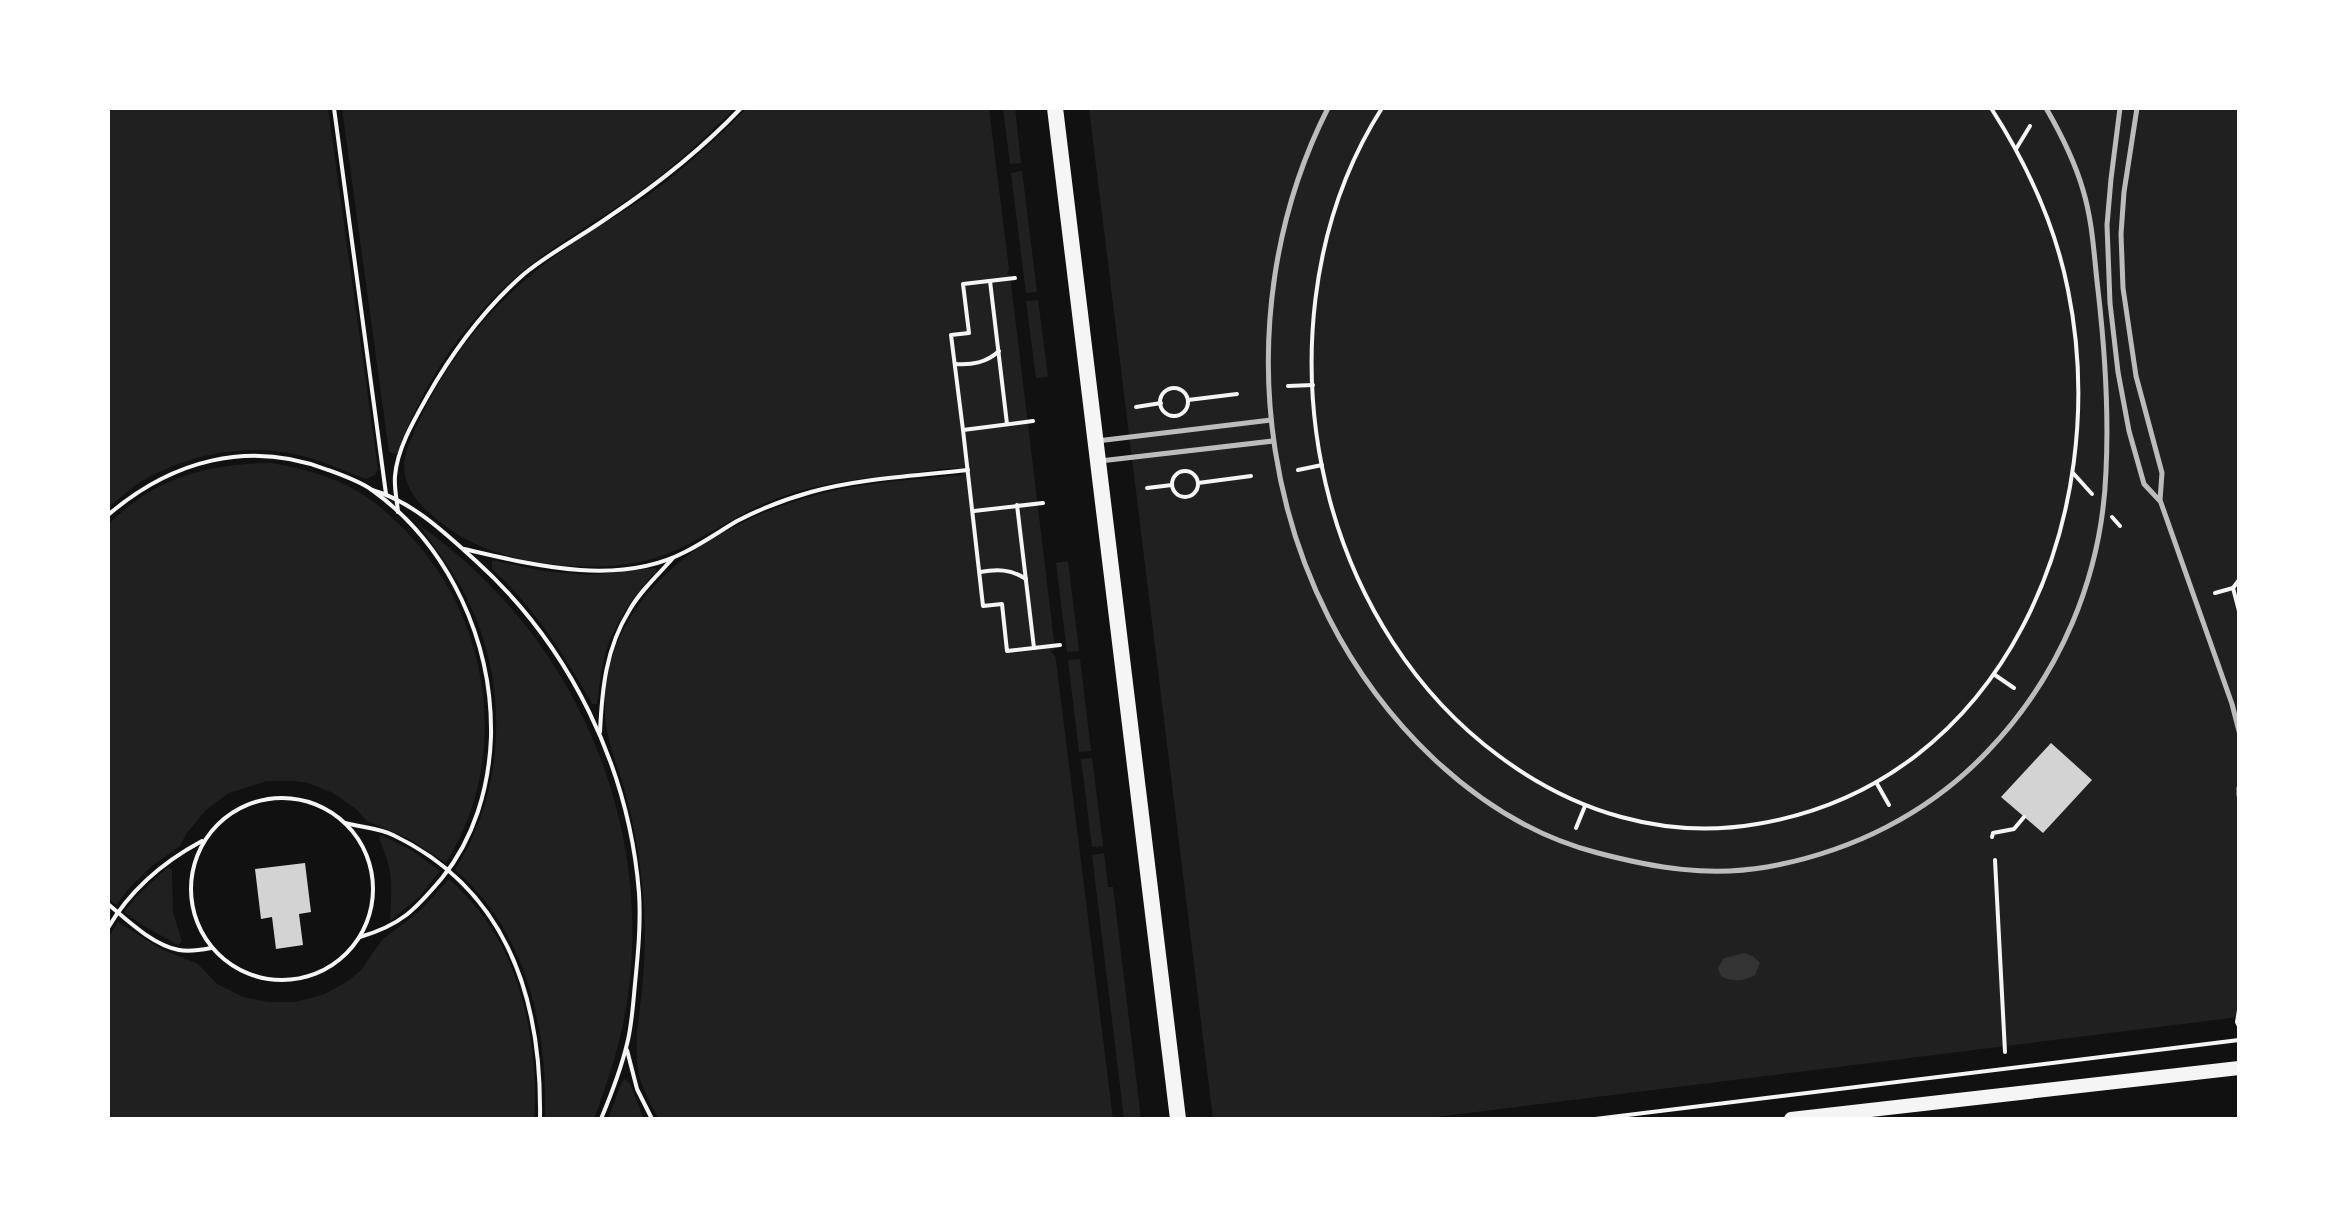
<svg xmlns="http://www.w3.org/2000/svg" width="2347" height="1227" viewBox="0 0 2347 1227" font-family="Commissioner,sans-serif">
	<style>
		.green { fill: #202020 }
		.water { fill: #333 }
		.building { fill: #d3d3d3 }
		.lines { fill: none; stroke-linecap: round; stroke-linejoin: round }
		.path { stroke: #f5f5f5; stroke-width: 4 }
		.service { stroke: #bcbcbc; stroke-width: 5 }
		.secondary { stroke: #f5f5f5; stroke-width: 14 }
		.trunk { stroke: #f5f5f5; stroke-width: 16 }
	</style>
	<rect width="100%" height="100%" fill="#111"/>
	<g class="green">
		<path d="M108,108h220l50,361 -3,6 -9,4c-22,-8 -42,-18 -64,-23 -48,-13 -105,-4 -149,19 -17,8 -31,21 -45,33z"/>
		<path d="M342,108h393c-32,32 -65,62 -102,88 -39,27 -80,49 -116,80 -54,47 -95,109 -119,176l-3,2 -6,-2z"/>
		<path d="M747,108h242l20,161 -2,5 3,1 44,366v9l-4,1 5,5 1,5 57,458h-454c-8,-14 -16,-29 -20,-44 -6,-28 0,-57 3,-85 3,-32 4,-65 1,-97 -3,-34 -9,-68 -18,-101 -7,-27 -20,-54 -20,-82 -2,-116 108,-187 208,-214 48,-14 100,-16 150,-21v-7c-20,0 -41,4 -61,6 -48,5 -96,11 -141,31 -41,19 -80,50 -126,58 -58,10 -143,0 -191,-38 -20,-16 -38,-30 -40,-58 0,-14 7,-27 12,-40 28,-62 68,-114 121,-157 37,-31 81,-53 120,-81 32,-25 61,-52 90,-81z"/>
		<polygon points="1003,108 1015,108 1021,163 1010,164"/>
		<polygon points="1089,108 2239,108 2239,1017 1420,1119 1213,1119"/>
		<polygon points="1022,171 1037,292 1026,293 1011,173"/>
		<polygon points="1038,300 1048,377 1036,378 1026,301"/>
		<path d="M272,463c27,5 52,11 76,23 26,13 47,33 66,54 79,88 95,222 32,323l-37,-24 -42,-18 -11,-12 -23,-16 -25,-10 -13,-2h-28l-38,12 -22,16 -21,25 -6,12 -28,20 -22,21 -14,18 -8,-7v-373c47,-48 99,-61 164,-62z"/>
		<path d="M419,525c158,110 241,305 205,495 -7,34 -18,67 -30,99h-49c3,-90 -18,-188 -90,-249 49,-77 54,-178 17,-261 -13,-31 -34,-57 -53,-84z"/>
		<path d="M492,560l51,11 45,4 68,-7 1,2c-24,27 -44,54 -53,89 -4,15 -5,30 -7,45h-5l-2,-4c-27,-47 -57,-94 -98,-131z"/>
		<polygon points="1068,561 1079,651 1067,652 1056,563"/>
		<polygon points="1080,659 1091,751 1079,752 1068,660"/>
		<polygon points="1092,758 1103,846 1092,847 1081,759"/>
		<path d="M381,835l30,15 29,21 -21,26 -29,24c2,-37 4,-47 -11,-83z"/>
		<polygon points="1104,853 1108,887 1113,887 1141,1119 1124,1119 1092,855"/>
		<polygon points="168,867 172,870 173,912 182,942 178,945 144,926 124,912 137,896"/>
		<path d="M449,879c15,14 30,30 41,47 35,51 49,133 44,193h-426v-181l10,-16 45,28 35,14 19,20 26,13 26,5h27l29,-8 23,-13 13,-11 21,-30 39,-30z"/>
		<polygon points="625,1079 630,1084 644,1119 608,1119 622,1082"/>
	</g>
	<path class="water" d="M1745,953l9,4 6,6 -5,12c-11,7 -23,7 -34,1l-3,-8 6,-10z"/>
	<g class="building">
		<polygon points="2051,743 2092,780 2043,833 2001,797"/>
		<polygon points="305,863 311,912 299,914 303,945 276,949 272,917 261,919 255,869"/>
	</g>
	<g class="lines">
		<g class="path">
			<polyline points="334,108 386,494"/>
			<path d="M1382,108c-73,115 -87,262 -52,393 27,100 85,193 169,255 75,56 165,84 258,68 248,-41 357,-308 311,-534 -13,-66 -41,-126 -77,-182"/>
			<polyline points="2016,149 2030,126"/>
			<polyline points="1015,278 963,284 969,333 951,335 963,430 1033,421"/>
			<polyline points="990,281 1007,424"/>
			<path d="M955,364c17,1 31,-1 44,-13"/>
			<polyline points="1288,386 1313,385"/>
			<circle cx="1174" cy="402" r="14"/>
			<polyline points="1188,400 1237,394"/>
			<polyline points="1136,407 1161,403"/>
			<polyline points="963,430 983,606 1002,604 1007,651 1060,645"/>
			<polyline points="1298,470 1322,465"/>
			<circle cx="1185" cy="484" r="13"/>
			<polyline points="2073,473 2092,494"/>
			<polyline points="1198,483 1251,476"/>
			<polyline points="1147,488 1172,485"/>
			<path d="M372,490c40,11 74,44 104,71 94,85 153,206 163,332 2,30 -1,61 -4,91 -2,20 -3,41 -8,60 -6,25 -16,51 -26,75"/>
			<polyline points="1017,505 1034,648"/>
			<polyline points="974,511 1043,503"/>
			<path d="M398,512c-1,-12 -4,-24 -3,-36 2,-27 19,-56 32,-79 26,-46 57,-88 97,-123 27,-22 58,-38 86,-58 48,-32 91,-66 131,-108"/>
			<path d="M108,515c63,-54 140,-76 220,-45 14,5 31,11 44,20 78,56 121,153 119,247 -2,51 -17,102 -49,141 -27,32 -41,47 -82,59"/>
			<polyline points="2112,517 2120,526"/>
			<path d="M464,549c69,16 154,38 221,3 18,-9 35,-21 52,-31 23,-12 49,-22 74,-29 51,-14 105,-16 157,-22"/>
			<path d="M980,572c17,-3 31,-3 46,7"/>
			<polyline points="2233,588 2239,611"/>
			<polyline points="2215,593 2233,588 2239,580"/>
			<polyline points="1995,675 2014,688"/>
			<path d="M600,732c2,-43 6,-84 29,-121 11,-20 29,-36 44,-53"/>
			<polyline points="1876,782 1889,805"/>
			<circle cx="282" cy="889" r="91"/>
			<path d="M345,823c15,4 34,5 48,12 115,55 149,165 147,284"/>
			<polyline points="1576,828 1585,806"/>
			<polyline points="1992,837 1993,833 2014,829 2024,817"/>
			<polyline points="1995,860 2005,1052"/>
			<path d="M108,904c20,17 45,41 71,46 10,2 22,0 32,-2"/>
			<path d="M108,928c22,-38 55,-66 94,-87"/>
			<polyline points="2239,1010 2237,1022 2239,1026"/>
			<polyline points="627,1050 637,1089 652,1119"/>
			<polyline points="1595,1119 2239,1040"/>
		</g>
		<g class="service">
			<path d="M1328,108c-107,211 -69,486 106,651 47,44 101,78 164,94 57,15 111,24 169,14 84,-15 161,-53 220,-115 73,-76 115,-175 119,-281 3,-61 -1,-120 -8,-181 -4,-33 -5,-67 -15,-100 -8,-28 -22,-56 -37,-82"/>
			<polyline points="2120,108 2111,179 2107,225 2110,303 2118,372 2129,431 2144,484 2159,500"/>
			<polyline points="2137,108 2124,192 2121,234 2123,288 2136,376 2162,473 2160,500 2232,704 2239,731"/>
			<polyline points="1097,441 1271,420"/>
			<polyline points="1100,461 1273,441"/>
			<polyline points="2239,788 2239,795"/>
		</g>
		<polyline class="secondary" points="1791,1119 2239,1068"/>
		<polyline class="trunk" points="1055,108 1178,1119"/>
	</g>
	<rect width="2347" height="1227" fill="none" stroke="#ffffff" stroke-width="220"/>
</svg>
